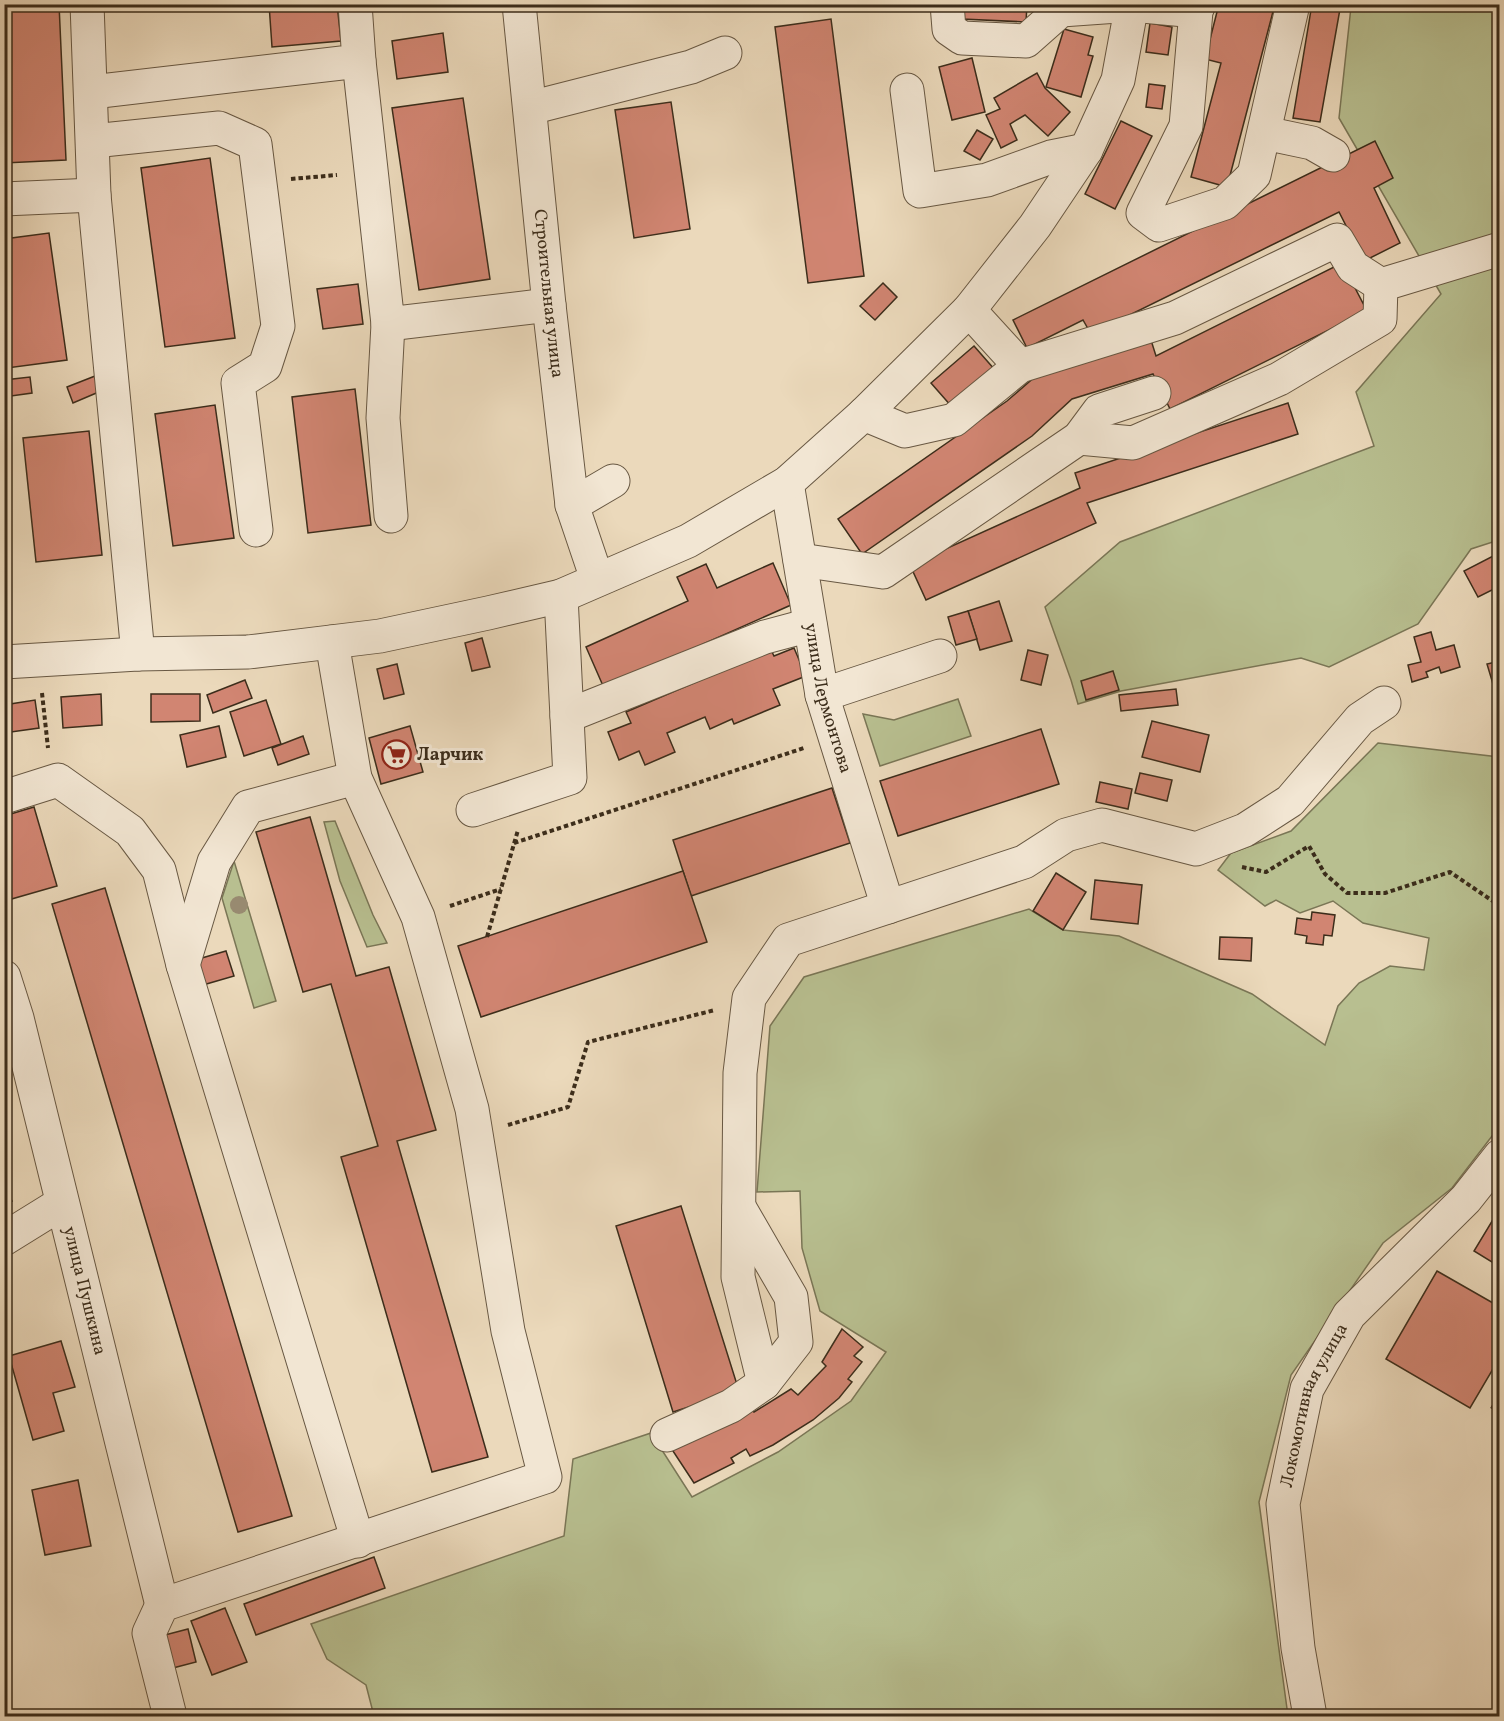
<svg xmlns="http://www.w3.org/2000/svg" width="1504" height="1721" viewBox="0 0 1504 1721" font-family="Vollkorn,serif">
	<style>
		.green { fill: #b8bf90; stroke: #7a7656; stroke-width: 1.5 }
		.building { fill: #d18572; stroke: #3c2d1b; stroke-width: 1.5 }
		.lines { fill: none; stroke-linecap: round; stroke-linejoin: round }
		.minor-casing { stroke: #685843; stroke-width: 35 }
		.path { stroke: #3c2d1b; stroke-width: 4; stroke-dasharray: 4.5 3; stroke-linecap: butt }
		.minor { stroke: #f2e6d3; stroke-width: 33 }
		.tree { fill: #988a70 }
		.labels { text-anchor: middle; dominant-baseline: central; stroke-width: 6; stroke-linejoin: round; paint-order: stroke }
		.street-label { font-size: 18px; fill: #3c2d1b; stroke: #f2e6d3 }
		.poi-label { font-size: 18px; font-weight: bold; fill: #3c2d1b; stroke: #f2e6d3; text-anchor: start }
	</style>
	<rect width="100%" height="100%" fill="#ebd9bb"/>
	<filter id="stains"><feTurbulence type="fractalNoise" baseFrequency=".00333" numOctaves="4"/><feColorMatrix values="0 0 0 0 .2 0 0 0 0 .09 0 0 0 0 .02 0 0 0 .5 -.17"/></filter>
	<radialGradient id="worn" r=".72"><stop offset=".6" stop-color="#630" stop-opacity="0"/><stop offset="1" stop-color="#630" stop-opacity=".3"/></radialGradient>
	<g class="green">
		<polygon points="1356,4 1499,5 1499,540 1471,549 1418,624 1329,667 1301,658 1121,691 1078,704 1071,680 1045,607 1120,542 1374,446 1356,392 1441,294 1339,118 1351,7"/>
		<polygon points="958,699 971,736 880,766 863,714 894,720"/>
		<polygon points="1378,743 1499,757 1499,1127 1452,1188 1383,1243 1291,1375 1259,1502 1288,1716 374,1716 366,1685 327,1659 311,1624 564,1536 573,1459 651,1433 692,1497 778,1452 851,1401 886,1352 820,1311 802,1248 800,1191 757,1192 770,1026 804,977 1029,909 1063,930 1119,936 1252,994 1325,1045 1338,1006 1359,983 1390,966 1424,970 1429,938 1363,923 1333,901 1300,913 1276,900 1265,906 1218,870 1231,853 1291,831"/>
		<polygon points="335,821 373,915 387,943 367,947 340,881 324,822"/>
		<polygon points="234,861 276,1001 254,1008 222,898"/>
	</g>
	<g class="building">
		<polygon points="4,4 59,4 66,160 4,163"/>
		<polygon points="269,4 337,4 341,41 272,47"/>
		<polygon points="963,4 1027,4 1026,22 962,19"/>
		<polygon points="1219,4 1275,4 1227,187 1191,177 1221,63 1205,59"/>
		<polygon points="1312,4 1340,9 1320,122 1293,118"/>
		<polygon points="831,19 864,276 808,283 775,27"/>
		<polygon points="1150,23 1172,27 1168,55 1146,52"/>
		<polygon points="1064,29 1093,37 1088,55 1093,56 1081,97 1046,87"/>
		<polygon points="443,33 448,72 397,79 392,41"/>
		<polygon points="972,58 985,112 952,120 939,67"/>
		<polygon points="1037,73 1045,88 1070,112 1048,136 1025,115 1010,124 1017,140 1001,148 986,115 1000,109 994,98"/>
		<polygon points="1149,84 1165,86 1162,109 1146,107"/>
		<polygon points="463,98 490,279 419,290 392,108"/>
		<polygon points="671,102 690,229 634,238 615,110"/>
		<polygon points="1121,121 1152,136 1115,209 1085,194"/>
		<polygon points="977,130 993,139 980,160 964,151"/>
		<polygon points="1375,141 1393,178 1374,188 1400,243 1364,261 1339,212 1091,334 1083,320 1027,348 1013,320"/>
		<polygon points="210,158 235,338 165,347 141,168"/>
		<polygon points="49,233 67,360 7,368 4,353 4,239"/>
		<polygon points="1342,263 1367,311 1170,409 1153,374 1072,399 1032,436 862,554 838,519 1007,401 1044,369 1150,337 1156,356"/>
		<polygon points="883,283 897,297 875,320 860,306"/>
		<polygon points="358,284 363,324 323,329 317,289"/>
		<polygon points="974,346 995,370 952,407 931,383"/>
		<polygon points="95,376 101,391 73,403 67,387"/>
		<polygon points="30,377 32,393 4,397 4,380"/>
		<polygon points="355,389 371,525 308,533 292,397"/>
		<polygon points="1288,403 1298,434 1087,503 1096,523 926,600 910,565 1080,488 1075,473"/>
		<polygon points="215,405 234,538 173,546 155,414"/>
		<polygon points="89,431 102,555 36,562 23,438"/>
		<polygon points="1497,554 1500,560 1500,586 1478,597 1464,571"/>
		<polygon points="773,563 791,605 604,688 586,647 688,601 677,577 706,564 717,588"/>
		<polygon points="999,601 1012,641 980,650 968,611"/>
		<polygon points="968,611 977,639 956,645 948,617"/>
		<polygon points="1431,632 1436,650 1454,645 1460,667 1441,673 1439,667 1426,672 1428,677 1412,682 1408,665 1421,662 1414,637"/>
		<polygon points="482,638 490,667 472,671 465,643"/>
		<polygon points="794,648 806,676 773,689 780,705 734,724 732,719 710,729 705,717 667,733 675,752 645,765 639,751 619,760 608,732 631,723 626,712 771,650 774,656"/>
		<polygon points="1028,650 1048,655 1041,685 1021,680"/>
		<polygon points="1500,661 1500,693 1496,694 1487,664"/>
		<polygon points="397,664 404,694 384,699 377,669"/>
		<polygon points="1113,671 1119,690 1086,700 1081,681"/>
		<polygon points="245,680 252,698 213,713 207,695"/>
		<polygon points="1176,689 1178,705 1121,711 1119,695"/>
		<polygon points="101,694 102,725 63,728 61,697"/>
		<polygon points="151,694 200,694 200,721 151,722"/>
		<polygon points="35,700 39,728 4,733 4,705"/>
		<polygon points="266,700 281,744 244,756 230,712"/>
		<polygon points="1152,721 1209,735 1200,772 1142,757"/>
		<polygon points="219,726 226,757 187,767 180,735"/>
		<polygon points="410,726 423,772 381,784 369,738"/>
		<polygon points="1041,729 1059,784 898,836 880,781"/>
		<polygon points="303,736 309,754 278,765 272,748"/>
		<polygon points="1140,773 1172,780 1167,801 1135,793"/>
		<polygon points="1100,782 1132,789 1128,809 1096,802"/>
		<polygon points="832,788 850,843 691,896 673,840"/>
		<polygon points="34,807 57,886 8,900 4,890 4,816"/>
		<polygon points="310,817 356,976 389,967 436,1130 397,1141 488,1457 432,1472 341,1157 378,1146 331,984 303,992 256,832"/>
		<polygon points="683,871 707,942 481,1017 458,946"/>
		<polygon points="1056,873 1086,892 1063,930 1033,911"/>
		<polygon points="1095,880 1142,885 1138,924 1091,919"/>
		<polygon points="105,888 292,1516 238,1532 52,904"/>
		<polygon points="1312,912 1335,915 1332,936 1324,935 1323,945 1306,943 1307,936 1295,934 1297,918 1311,920"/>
		<polygon points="1220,937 1252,938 1251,961 1219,959"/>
		<polygon points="226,951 234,976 196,987 188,962"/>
		<polygon points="4,1185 12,1201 4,1204"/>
		<polygon points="681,1206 739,1391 673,1412 616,1226"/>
		<polygon points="1500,1208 1500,1267 1474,1251"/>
		<polygon points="1437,1271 1500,1307 1500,1357 1470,1408 1386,1359"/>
		<polygon points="842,1329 863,1347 854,1356 862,1362 848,1379 852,1382 839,1398 813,1420 773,1445 750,1456 746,1449 731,1458 734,1463 694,1483 671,1448 749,1407 754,1412 791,1389 798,1395 826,1366 822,1362"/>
		<polygon points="61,1341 75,1387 53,1393 64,1431 33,1440 9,1356"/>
		<polygon points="78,1480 91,1546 45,1555 32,1490"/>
		<polygon points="374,1557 385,1588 256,1635 244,1604"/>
		<polygon points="225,1608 247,1662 212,1675 191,1621"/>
		<polygon points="188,1629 196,1662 169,1669 161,1636"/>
	</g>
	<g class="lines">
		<defs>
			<g id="minor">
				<polyline points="87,4 94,195 138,654"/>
				<path id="s1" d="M519,4l30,301 23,200 25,74"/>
				<polyline points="947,4 949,29 962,38 1026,41 1061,10 1132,5 1196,11"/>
				<polyline points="1199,4 1196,11 1186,126 1143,213 1159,225 1225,203 1254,175 1293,4"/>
				<polyline points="359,61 388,324 549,305"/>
				<polyline points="907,90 920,191 987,180 1051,157 1086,150"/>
				<polyline points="92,92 359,61 355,4"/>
				<polyline points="530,108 691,67 725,53"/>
				<polyline points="1265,133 1312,143 1333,155"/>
				<polyline points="93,141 219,128 255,144 278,326 265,366 238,383 256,530"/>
				<polyline points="4,199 94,195"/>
				<polyline points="969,310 1020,366"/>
				<polyline points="388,324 383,418 391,516"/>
				<polyline points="864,414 905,431 954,420 1020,366 1175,318 1337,240 1353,267 1381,285"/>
				<polyline points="1079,438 1133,443 1279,379 1380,319 1381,285 1500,249"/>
				<path id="s2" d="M787,483l35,212 66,212"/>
				<polyline points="572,505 613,481"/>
				<polyline points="800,560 883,572 1079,438 1099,411 1154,393"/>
				<polyline points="4,662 138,654 248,652 380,636 488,613 561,596 688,541 787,483 864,414 969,310 1035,226 1086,150 1118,80 1132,4"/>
				<polyline points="822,695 940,656"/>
				<polyline points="567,716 765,637 810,625"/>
				<polyline points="4,797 58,780 130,831 159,870 183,965 358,1541"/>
				<polyline points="473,810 570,778 561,596"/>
				<polyline points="183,965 214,862 248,807 355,778"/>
				<path id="s3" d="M4,977l13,41 145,587"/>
				<polyline points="4,1239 62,1203"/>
				<polyline points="764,1383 738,1277 740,1073 749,998 788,940 1024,862 1066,835 1102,825 1196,849 1245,830 1290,801 1360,719 1384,703"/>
				<polyline points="667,1435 731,1406 764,1383 796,1342 791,1297 739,1207"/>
				<polyline points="170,1716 149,1633 162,1605 545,1477 508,1331 472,1109 418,917 355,778 332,642"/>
				<path id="s4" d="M1310,1716l-12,-68 -15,-144 24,-115 42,-74 117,-116 34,-43"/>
			</g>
		</defs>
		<use href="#minor" class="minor-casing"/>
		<g class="path">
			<polyline points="291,179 337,175"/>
			<polyline points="42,693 48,748"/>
			<polyline points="514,843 804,748"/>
			<polyline points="1242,867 1266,872 1309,846 1325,874 1347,893 1385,893 1450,872 1500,906"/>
			<polyline points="450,906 501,889"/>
			<polyline points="487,937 518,830"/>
			<polyline points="508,1125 568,1107 588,1042 715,1010"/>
			<polyline points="1492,1409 1500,1394"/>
		</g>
		<use href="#minor" class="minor"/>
	</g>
	<circle class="tree" cx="239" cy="905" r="9"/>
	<defs>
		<symbol id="supermarket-ring" viewBox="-11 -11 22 22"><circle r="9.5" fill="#f2e6d3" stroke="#8f2418" stroke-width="1.5"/><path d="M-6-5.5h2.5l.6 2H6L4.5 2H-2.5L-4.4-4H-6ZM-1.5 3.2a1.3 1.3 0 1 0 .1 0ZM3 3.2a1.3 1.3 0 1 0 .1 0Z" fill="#8f2418"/></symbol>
	</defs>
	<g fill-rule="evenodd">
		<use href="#supermarket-ring" x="380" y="738" width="33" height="33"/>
	</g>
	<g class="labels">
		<g class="street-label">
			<text stroke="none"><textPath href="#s1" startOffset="291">Строительная улица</textPath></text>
			<text stroke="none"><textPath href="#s2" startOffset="219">улица Лермонтова</textPath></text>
			<text stroke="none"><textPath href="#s3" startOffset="324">улица Пушкина</textPath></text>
			<text stroke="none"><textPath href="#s4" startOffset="318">Локомотивная улица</textPath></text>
		</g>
		<g class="poi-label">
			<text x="417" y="755">Ларчик</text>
		</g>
	</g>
	<rect width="1504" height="1721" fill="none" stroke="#ebd9bb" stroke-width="24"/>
	<rect x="6" y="6" width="1492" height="1709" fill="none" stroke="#3c2d1b" stroke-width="3"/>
	<rect x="12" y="12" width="1480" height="1697" fill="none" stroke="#3c2d1b" stroke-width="1.5"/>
	<rect width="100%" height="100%" filter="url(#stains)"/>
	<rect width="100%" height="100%" fill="url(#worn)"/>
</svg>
